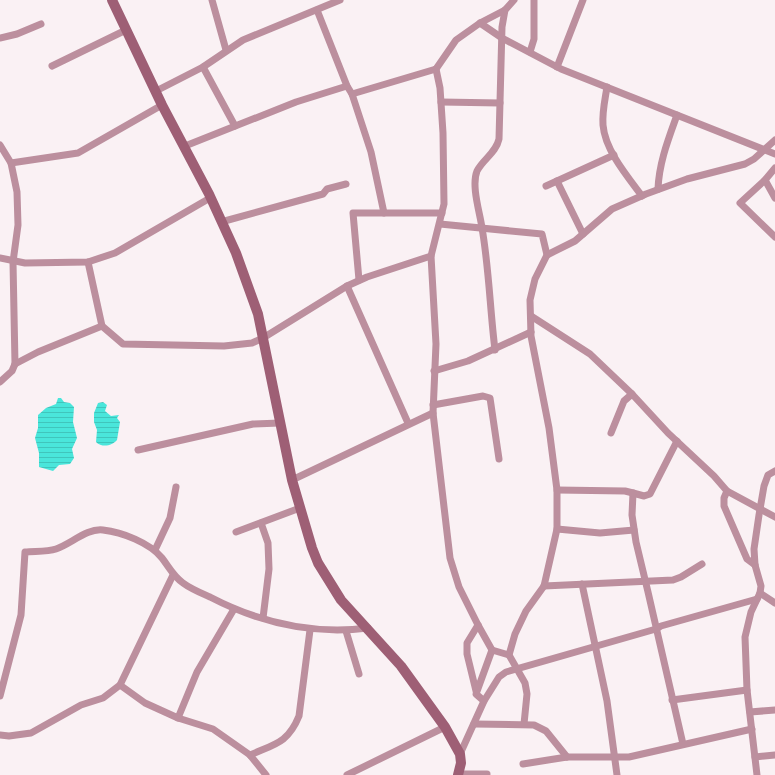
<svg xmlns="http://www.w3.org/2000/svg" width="775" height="775" viewBox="0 0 775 775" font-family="'Roboto Condensed',sans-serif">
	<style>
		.water { fill: url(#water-rules) }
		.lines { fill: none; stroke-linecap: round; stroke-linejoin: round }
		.street { stroke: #bc8f9e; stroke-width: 7 }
		.secondary { stroke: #9e5f75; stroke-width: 10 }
	</style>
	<defs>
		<pattern id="water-rules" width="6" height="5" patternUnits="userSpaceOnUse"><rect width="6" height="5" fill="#4ae6db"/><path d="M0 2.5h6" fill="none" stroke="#40c5bc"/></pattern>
	</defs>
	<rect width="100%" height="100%" fill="#faf1f4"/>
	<g class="water">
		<polygon points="58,398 61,398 64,402 70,403 74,407 73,422 77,438 72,449 74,458 70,464 59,465 53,471 39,467 39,453 35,438 38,428 38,415 46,408 56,404"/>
		<path d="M103,402l4,3 -2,6 6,5 8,-1 -2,3 3,4 -3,18c-5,6 -15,8 -21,2l1,-12 -3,-8v-9l4,-10z"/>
	</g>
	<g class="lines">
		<g class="street">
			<polyline points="212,0 226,50"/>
			<polyline points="317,10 347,86 352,94 371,152 384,213"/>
			<polyline points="480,23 502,38 561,69 775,154"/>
			<polyline points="0,38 17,34 41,24"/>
			<polyline points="530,52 534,39 534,0"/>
			<polyline points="52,66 126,30"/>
			<polyline points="203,67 235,126"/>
			<polyline points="557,67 583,0"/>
			<path d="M607,87c-2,13 -5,25 -4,38 2,25 24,51 39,71"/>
			<polyline points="156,91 203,67 243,40 340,0"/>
			<polyline points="352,94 436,69 456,40 480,23 505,10 514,0"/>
			<polyline points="441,102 500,103"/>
			<polyline points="0,145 11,163 17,192 18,225 13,262 15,364 12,371 0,382"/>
			<polyline points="185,146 296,102 347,86"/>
			<polyline points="11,163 78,153 162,105"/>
			<polyline points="775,168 765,180 740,203 775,237"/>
			<polyline points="765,180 775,198"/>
			<polyline points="557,181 583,234"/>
			<polyline points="546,186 614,155"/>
			<path d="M658,189c1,-26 10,-49 19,-74"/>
			<polyline points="221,222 323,194 327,189 346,184"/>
			<polyline points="440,224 542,234 547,255"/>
			<polyline points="431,256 436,344 433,413 450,558 459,587 478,625 492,650 509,655 525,683 527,694 524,724"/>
			<polyline points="0,258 25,263 88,262 115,253 210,198"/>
			<polyline points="88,262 102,326 123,344 224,346 252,343 263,338 347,286 367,277 431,256 444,204 443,133 440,88 436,69"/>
			<polyline points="359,280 353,213 442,213"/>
			<polyline points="347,286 408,423"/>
			<polyline points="531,316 590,354 632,394 668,433 714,476 727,491 775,517"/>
			<path d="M495,350c-5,-40 -6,-82 -13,-122 -2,-15 -11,-42 -5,-57 6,-12 19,-18 22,-32l3,-112 3,-17"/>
			<polyline points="15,364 38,352 102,326"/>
			<polyline points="434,371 468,361 531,332"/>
			<polyline points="433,405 483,396 490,398 499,459"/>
			<polyline points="611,433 624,401 632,394"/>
			<polyline points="677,441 650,494 644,496 633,493 632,515 636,542 648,592 683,744"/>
			<polyline points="138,450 253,424 280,423"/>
			<polyline points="292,480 433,413"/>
			<polyline points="557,490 625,491 633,493"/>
			<polyline points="727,491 724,498 724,506 747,559 755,565"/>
			<polyline points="261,523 268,543 269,569 263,618"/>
			<polyline points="557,529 600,533 634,530"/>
			<polyline points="236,532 300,508"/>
			<polyline points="155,550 170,518 176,487"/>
			<polyline points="582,584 607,701 617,775"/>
			<polyline points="544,586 673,580 681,577 702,564"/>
			<polyline points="760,593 775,603"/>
			<polyline points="346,631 359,674"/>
			<polyline points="509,655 515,634 526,611 544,586 557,529 557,490 549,428 531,336 530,300 535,279 547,255 575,241 612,209 646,194 687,179 745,164 754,159 775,140"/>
			<polyline points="120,685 145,703 178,718 213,729 250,755 266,775"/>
			<polyline points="476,691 467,654 467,643 478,625"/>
			<path d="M0,696l21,-81 4,-63c10,-1 22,0 31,-3 15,-5 31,-21 47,-19 19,2 47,13 59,28 7,9 11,18 21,25 8,6 18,10 27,14 50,26 101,38 158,31"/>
			<polyline points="672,700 747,690"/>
			<polyline points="484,701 499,677 506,672 656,629 661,626 757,599"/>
			<polyline points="750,712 775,710"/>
			<polyline points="178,718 197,672 234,609"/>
			<polyline points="474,724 534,725 546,731 567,757"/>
			<polyline points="0,735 9,736 31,733 81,705 103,698 120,685 173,575"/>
			<polyline points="460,754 484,701 476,694 492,650"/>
			<path d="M250,755c25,-11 38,-12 49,-39l11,-86"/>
			<polyline points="755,757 775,755"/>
			<polyline points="523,764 567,757 629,757 752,729"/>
			<polyline points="458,774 487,774"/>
			<polyline points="347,775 445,727"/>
			<polyline points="757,775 747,690 745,637 751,612 760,593 761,586 755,565 754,549 759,515 764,486 768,475 775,471"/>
		</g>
		<polyline class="secondary" points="112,0 162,105 209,194 236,253 258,314 292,480 312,548 318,563 341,600 401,666 445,727 460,754 461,763 458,775"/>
	</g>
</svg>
